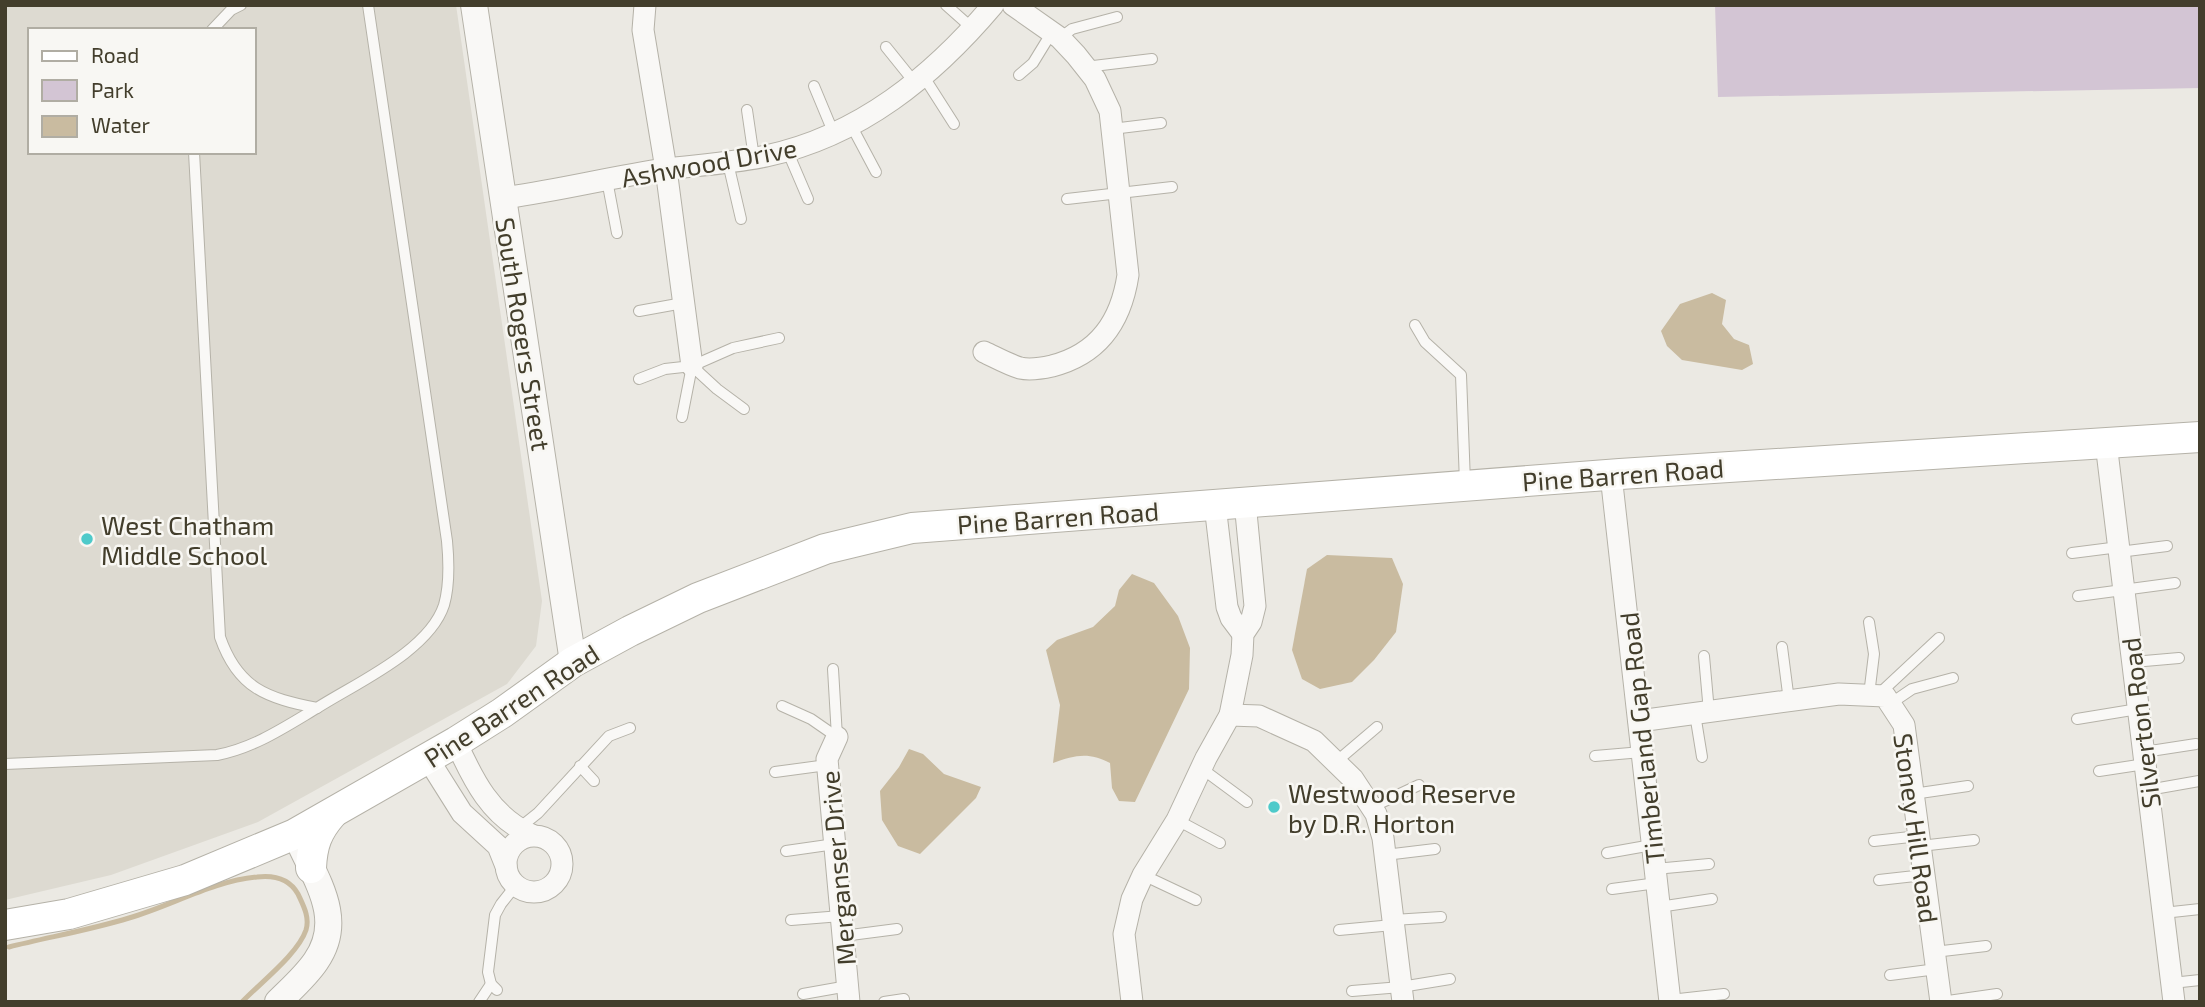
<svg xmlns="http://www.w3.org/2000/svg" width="2205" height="1007" viewBox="0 0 2205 1007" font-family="'Exo 2',sans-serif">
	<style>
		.built { fill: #dddad1; fill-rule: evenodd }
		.green { fill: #d3c5d4 }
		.water { fill: #c9bba0 }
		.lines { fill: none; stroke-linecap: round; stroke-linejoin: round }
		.stream { stroke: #c9bba0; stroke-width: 5 }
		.service-casing { stroke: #b5b2a8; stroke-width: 12 }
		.minor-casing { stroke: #b5b2a8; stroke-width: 23 }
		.tertiary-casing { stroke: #b5b2a8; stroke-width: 28 }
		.secondary-casing { stroke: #b5b2a8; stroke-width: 32 }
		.service { stroke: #f9f8f6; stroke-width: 10 }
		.minor { stroke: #f9f8f6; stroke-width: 21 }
		.tertiary { stroke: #f9f8f6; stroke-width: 26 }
		.secondary { stroke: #fff; stroke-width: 30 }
		.poi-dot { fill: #4ecaca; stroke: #f8f7f3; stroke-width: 2.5 }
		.labels { text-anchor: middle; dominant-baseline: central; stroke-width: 5; stroke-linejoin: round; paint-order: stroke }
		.street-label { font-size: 26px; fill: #433e2c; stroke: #f8f7f3 }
		.poi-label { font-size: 26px; fill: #433e2c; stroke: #f8f7f3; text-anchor: start }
	</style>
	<rect width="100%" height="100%" fill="#ebe9e3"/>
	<path class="built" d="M5,5h451l86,596 -6,45 -29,38 -249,138 -147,53 -106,25zM30,30h224v122h-224z"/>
	<polygon class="green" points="1715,5 2200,5 2200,88 1718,97"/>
	<g class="water">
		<polygon points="1712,293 1726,300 1722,324 1734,339 1749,345 1753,364 1742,370 1682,360 1667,346 1661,331 1680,304"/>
		<polygon points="1327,555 1392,558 1403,584 1396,632 1374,660 1352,682 1320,689 1302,679 1292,650 1307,569"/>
		<path d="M1132,574l22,9 24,33 12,32 -1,41 -54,113 -16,-1 -7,-13 -2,-25c-21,-11 -35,-8 -57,0l7,-58 -14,-55 11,-10 36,-13 22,-21 4,-16z"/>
		<polygon points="909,749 923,754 944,774 981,787 976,798 920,854 898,846 882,820 880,791 899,767"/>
	</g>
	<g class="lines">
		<path class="stream" d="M9,947c40,-10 81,-17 120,-29 42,-12 84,-37 128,-41 17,-2 32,1 41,17 5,11 12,23 8,36 -8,24 -46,53 -64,72"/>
		<defs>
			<g id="service">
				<polyline points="946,5 973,29"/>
				<polyline points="212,30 231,10 241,5"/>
				<polyline points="1060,38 1072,29 1117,17"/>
				<polyline points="886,47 915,83"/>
				<polyline points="1085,67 1152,59"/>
				<polyline points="1019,75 1033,63 1052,32"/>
				<polyline points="924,77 954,124"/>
				<polyline points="814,86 834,134"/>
				<polyline points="747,110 754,158"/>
				<polyline points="851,125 876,172"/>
				<polyline points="1112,129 1161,123"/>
				<polyline points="787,150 808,199"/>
				<path d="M194,152l26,485c18,52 47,61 97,71 39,-25 112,-57 127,-103 6,-21 5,-43 3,-64l-79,-536"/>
				<polyline points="728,163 741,219"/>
				<polyline points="607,180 617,233"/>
				<polyline points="1067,199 1172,187"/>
				<polyline points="639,311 683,303"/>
				<polyline points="1415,325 1425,342 1461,375 1465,483"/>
				<polyline points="692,366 717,389 744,409"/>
				<polyline points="639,379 665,369 692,366 733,348 779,338"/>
				<polyline points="682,417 692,366"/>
				<polyline points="2119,552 2167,546"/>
				<polyline points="2072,553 2119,547"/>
				<polyline points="2078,596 2175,583"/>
				<polyline points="1869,622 1874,654 1869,695"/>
				<polyline points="1782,647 1789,701"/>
				<polyline points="1704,656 1709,712"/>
				<polyline points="2133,662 2179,658"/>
				<polyline points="833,669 837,737"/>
				<polyline points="1879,694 1939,638"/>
				<polyline points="1890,704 1912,689 1953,678"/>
				<polyline points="782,706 811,719 837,737"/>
				<polyline points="1695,714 1702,757"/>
				<polyline points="2077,719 2138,709"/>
				<polyline points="2144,752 2196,744"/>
				<polyline points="1595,756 1642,752"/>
				<polyline points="1337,761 1377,727"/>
				<path d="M5,764l212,-9c37,-7 68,-28 100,-47"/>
				<polyline points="580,766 594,781"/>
				<polyline points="1201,768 1247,802"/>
				<polyline points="2099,771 2145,764"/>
				<polyline points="775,772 827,765"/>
				<polyline points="2148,790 2199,781"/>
				<polyline points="1913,794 1968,786"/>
				<polyline points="1372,807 1419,785"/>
				<polyline points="1177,820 1220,843"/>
				<polyline points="518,829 538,813 609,736 630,728"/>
				<polyline points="1874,841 1919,836"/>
				<polyline points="1920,846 1974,840"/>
				<polyline points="786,851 835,844"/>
				<polyline points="1607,853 1652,845"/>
				<polyline points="1385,855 1435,849"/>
				<polyline points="1655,869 1709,864"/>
				<polyline points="1143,875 1196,900"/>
				<polyline points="1879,880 1924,875"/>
				<polyline points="1612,889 1657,883"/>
				<polyline points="1659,907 1712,899"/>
				<polyline points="2163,913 2200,909"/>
				<polyline points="791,920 841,916"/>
				<polyline points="1393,920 1441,917"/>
				<polyline points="1339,930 1393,925"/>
				<polyline points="843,936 897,929"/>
				<polyline points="1934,952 1986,946"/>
				<polyline points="1890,975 1937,969"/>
				<polyline points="2172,983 2200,980"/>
				<polyline points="497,990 491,984 488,972 495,915 501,904 516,885"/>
				<polyline points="1352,991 1401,987 1450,979"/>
				<polyline points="803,994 848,986"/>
				<polyline points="1670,1000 1724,994"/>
				<polyline points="479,1002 491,984"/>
				<polyline points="884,1002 904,999"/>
				<polyline points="1941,1002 1997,994"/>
			</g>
			<g id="minor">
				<polyline points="645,5 643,30 666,169 692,366"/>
				<path d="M503,198c54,-7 108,-21 163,-29 33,-4 67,-6 100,-13 94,-20 167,-80 227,-151"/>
				<path d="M984,352c11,5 23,12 36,16 9,2 23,0 32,-2 47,-12 69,-45 76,-91l-18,-164 -15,-32 -19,-24 -16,-17 -47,-33"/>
				<polyline points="2106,443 2174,1002"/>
				<polyline points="1611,475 1670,1002"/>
				<polyline points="1215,505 1227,607 1231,618 1243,634"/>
				<polyline points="1230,715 1259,716 1314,741 1353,779 1376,814 1383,838 1403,1002"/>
				<polyline points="1639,721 1839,694 1885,696 1904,725 1941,1002"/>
				<polyline points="837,737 827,759 849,1002"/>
				<path d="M456,742c17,38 35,75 76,93"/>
				<polyline points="428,759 462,813 498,846 506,866"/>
				<circle cx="534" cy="864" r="28"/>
				<polyline points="1132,1002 1124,934 1132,899 1143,875 1177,820 1206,758 1230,715 1242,655 1243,634 1251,622 1255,606 1245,502"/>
			</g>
			<g id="tertiary">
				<polyline points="474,5 573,662"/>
				<path d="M278,1002c13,-13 28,-26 38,-41 27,-39 4,-75 -14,-113"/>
			</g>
			<g id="secondary">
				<path d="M311,868c1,-23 6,-37 21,-54"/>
				<polyline points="5,925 69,914 185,880 295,834 456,742 502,713 573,662 630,631 698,598 825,549 912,528 1620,474 2200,437"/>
			</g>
		</defs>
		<use href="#service" class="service-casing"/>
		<use href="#minor" class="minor-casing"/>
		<use href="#tertiary" class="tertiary-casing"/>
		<use href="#secondary" class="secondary-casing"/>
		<use href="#service" class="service"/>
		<use href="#minor" class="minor"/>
		<use href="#tertiary" class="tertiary"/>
		<use href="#secondary" class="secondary"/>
	</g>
	<g class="poi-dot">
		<circle cx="87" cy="539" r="7"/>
		<circle cx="1274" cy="807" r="7"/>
	</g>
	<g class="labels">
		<g class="street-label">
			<text transform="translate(709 162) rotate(-10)">Ashwood Drive</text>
			<text transform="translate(524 334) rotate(81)">South Rogers Street</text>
			<text transform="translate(1623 474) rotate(-4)">Pine Barren Road</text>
			<text transform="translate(1058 517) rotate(-4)">Pine Barren Road</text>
			<text transform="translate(511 705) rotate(-33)">Pine Barren Road</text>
			<text transform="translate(2140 723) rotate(-97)">Silverton Road</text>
			<text transform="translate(1641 738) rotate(-96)">Timberland Gap Road</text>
			<text transform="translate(1917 828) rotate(82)">Stoney Hill Road</text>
			<text transform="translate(837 868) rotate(-95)">Merganser Drive</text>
		</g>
		<g class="poi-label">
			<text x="101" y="524">West Chatham<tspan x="101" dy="30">Middle School</tspan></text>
			<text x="1288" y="792">Westwood Reserve<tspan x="1288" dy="30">by D.R. Horton</tspan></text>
		</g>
	</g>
	<rect width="2205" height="1007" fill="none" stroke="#433e2c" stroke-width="14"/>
	<rect x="28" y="28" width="228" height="126" fill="#f8f7f3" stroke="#b0ada3" stroke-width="2"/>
	<rect x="42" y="51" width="35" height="10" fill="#ffffff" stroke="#b0ada3" stroke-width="2"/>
	<text x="91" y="63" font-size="21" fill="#433e2c">Road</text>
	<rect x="42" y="80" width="35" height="21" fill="#d3c5d4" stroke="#b0ada3" stroke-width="2"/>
	<text x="91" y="98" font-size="21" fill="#433e2c">Park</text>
	<rect x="42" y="116" width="35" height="21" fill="#c9bba0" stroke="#b0ada3" stroke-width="2"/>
	<text x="91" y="133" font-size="21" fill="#433e2c">Water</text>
</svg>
